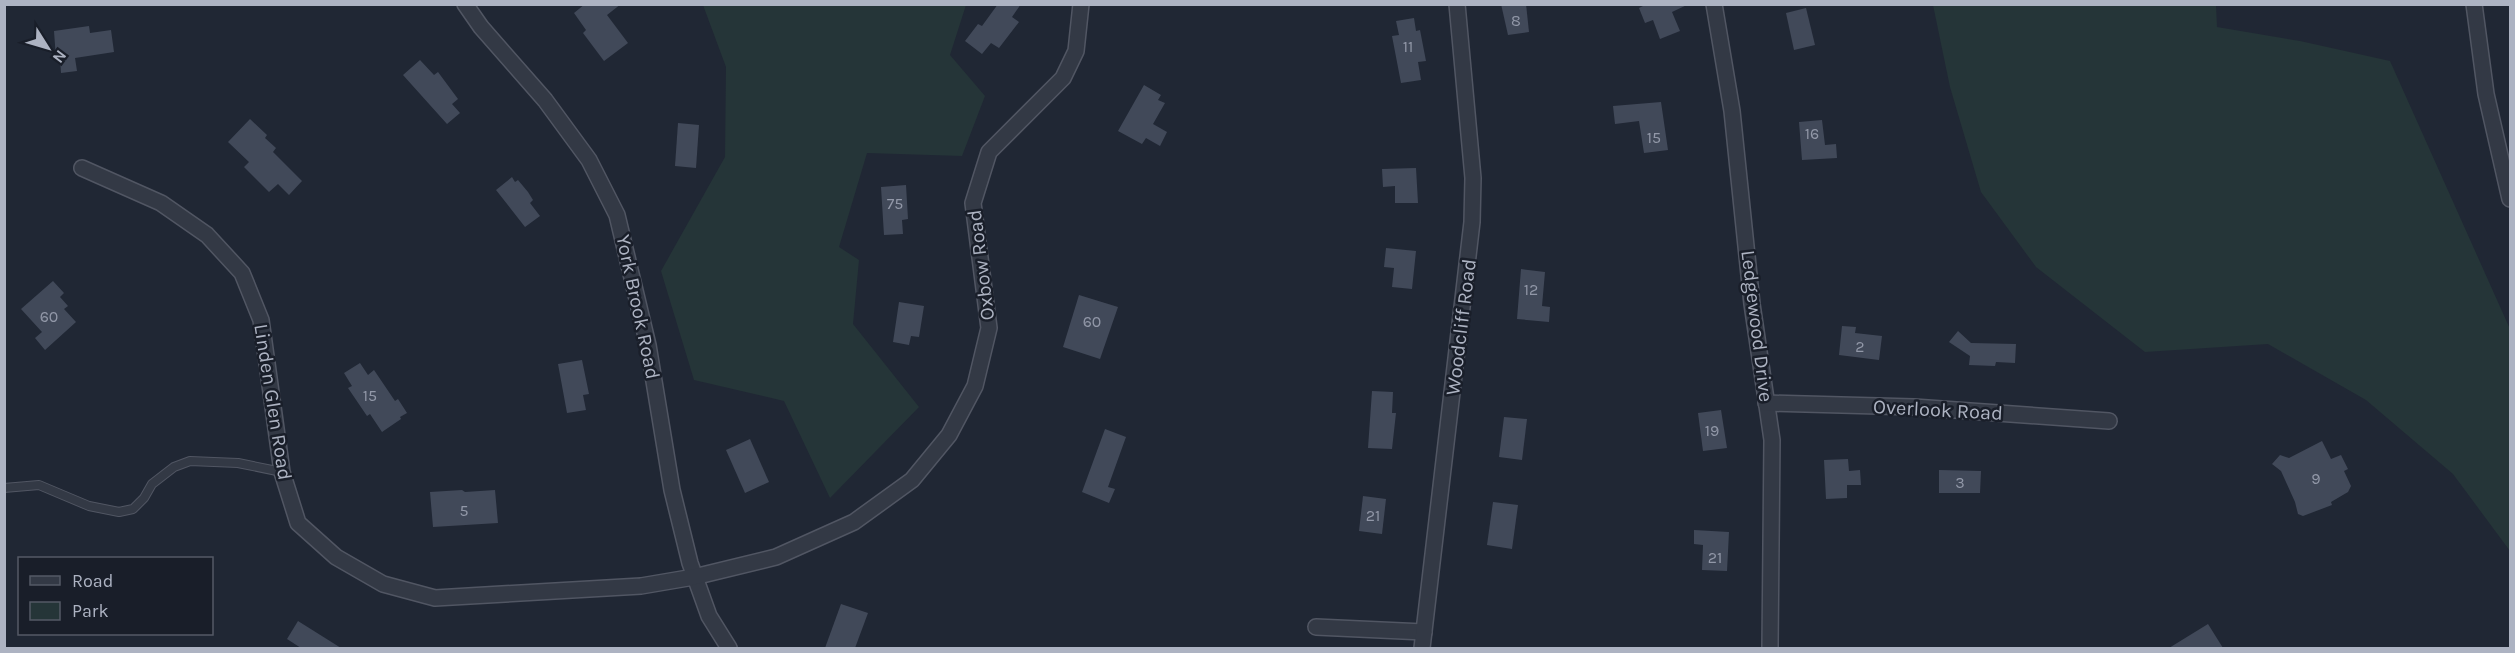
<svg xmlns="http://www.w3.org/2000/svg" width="2515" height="653" viewBox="0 0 2515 653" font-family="Karla,sans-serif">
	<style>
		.green { fill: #253538 }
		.building { fill: #414959 }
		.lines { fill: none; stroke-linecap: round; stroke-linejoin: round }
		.service-casing { stroke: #515663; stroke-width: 10 }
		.minor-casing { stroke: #515663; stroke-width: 18 }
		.service { stroke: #333945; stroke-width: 8 }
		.minor { stroke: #333945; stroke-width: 15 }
		.labels { text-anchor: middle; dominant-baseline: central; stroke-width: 5; stroke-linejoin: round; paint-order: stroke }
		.number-label { font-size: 16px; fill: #9298a8 }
		.street-label { font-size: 20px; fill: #adb3c2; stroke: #191e29 }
	</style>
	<rect width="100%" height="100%" fill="#202734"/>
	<g class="green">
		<polygon points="703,5 966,5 950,55 985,96 962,156 867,153 839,247 859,260 853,324 919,407 830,498 784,401 694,380 661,271 725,157 726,67"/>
		<polygon points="1933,5 2216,5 2217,27 2300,41 2390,61 2510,329 2510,551 2453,474 2366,400 2268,344 2145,352 2036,267 1981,192 1950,87"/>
	</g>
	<g class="building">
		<polygon points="585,4 621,4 607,15 628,43 604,61 583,33 586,30 574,13"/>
		<polygon points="998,4 1021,4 1012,17 1019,22 999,48 991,43 982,54 965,41 978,24 982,26"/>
		<polygon points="1501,4 1526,4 1529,32 1508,35"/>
		<polygon points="1647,4 1689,4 1672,12 1680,31 1660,39 1653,20 1645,23 1639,8"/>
		<polygon points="1806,8 1815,45 1794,50 1786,13"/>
		<polygon points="1414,18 1416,31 1420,30 1426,61 1418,62 1421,80 1401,83 1392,36 1399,35 1396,21"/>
		<polygon points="89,26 90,33 111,30 114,52 75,58 77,71 61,73 60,59 56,59 54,31"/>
		<polygon points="420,60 434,75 438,72 458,99 452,104 460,113 447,124 403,75"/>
		<polygon points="1144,85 1161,95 1158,100 1165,103 1153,124 1167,132 1160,146 1146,138 1142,144 1118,131"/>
		<polygon points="1661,102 1668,150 1644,153 1639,121 1615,124 1613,106"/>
		<polygon points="250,119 267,135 265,138 276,148 273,152 302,181 289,195 278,184 269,192 244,167 249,162 228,142"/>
		<polygon points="1822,120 1825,145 1836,144 1837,158 1802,160 1799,122"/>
		<polygon points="678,123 699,125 696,168 675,166"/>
		<polygon points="1416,168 1418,203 1395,203 1395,186 1383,187 1382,169"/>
		<polygon points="512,177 515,182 518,180 528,192 533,200 530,203 540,216 525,227 496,190"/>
		<polygon points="906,185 908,219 902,220 903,234 884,235 881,187"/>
		<polygon points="1386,248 1416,251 1412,289 1392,287 1394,268 1384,267"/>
		<polygon points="1521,269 1545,272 1542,306 1550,307 1549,322 1517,319"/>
		<polygon points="53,281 64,293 60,297 68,306 64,309 76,322 45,350 35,338 42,332 21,309"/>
		<polygon points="1079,295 1118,307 1100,359 1063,347"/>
		<polygon points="899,302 924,306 919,337 911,336 909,345 893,342"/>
		<polygon points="1842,326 1856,327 1855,333 1882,336 1879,360 1839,355"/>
		<polygon points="1958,331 1971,343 2016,344 2015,363 1996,362 1995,366 1969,365 1970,356 1949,342"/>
		<polygon points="582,360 589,394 583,395 586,410 567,413 558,364"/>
		<polygon points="360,363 368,375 374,370 395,401 398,399 407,413 400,417 401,419 382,432 370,414 367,416 348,388 352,386 344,373"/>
		<polygon points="1372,391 1393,392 1392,413 1396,413 1392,449 1368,448"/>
		<polygon points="1721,410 1727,448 1703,451 1698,413"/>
		<polygon points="1504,417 1527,419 1522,460 1499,457"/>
		<polygon points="1105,429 1126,437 1108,487 1115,489 1109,503 1082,492"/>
		<polygon points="750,439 769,482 745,493 726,450"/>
		<polygon points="2322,441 2331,459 2341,455 2348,469 2344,471 2351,486 2348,492 2331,502 2332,505 2303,516 2298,514 2295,502 2281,471 2272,464 2280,455 2289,458"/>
		<polygon points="1848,459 1849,471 1860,470 1861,485 1847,485 1847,498 1826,499 1824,460"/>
		<polygon points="1939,470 1981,471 1980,493 1939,493"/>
		<polygon points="462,490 465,492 495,490 498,523 433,527 430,492"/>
		<polygon points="1363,496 1386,499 1382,534 1359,531"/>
		<polygon points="1493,502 1518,505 1512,549 1487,545"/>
		<polygon points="1694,530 1729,532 1727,571 1702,570 1703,545 1694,544"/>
		<polygon points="841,604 868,613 855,648 825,648"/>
		<polygon points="298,621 341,648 301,648 287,639"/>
		<polygon points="2208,624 2223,648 2169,648"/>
	</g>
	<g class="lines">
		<defs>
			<polyline id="service" points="4,488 39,485 89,506 119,512 133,509 144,498 152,484 174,467 190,461 238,463 282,472"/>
			<g id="minor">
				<polyline points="465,4 481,27 545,100 589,160 617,215 648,345 672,490 690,563 709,616 729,648"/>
				<polyline points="1714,4 1732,111 1752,304 1772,440 1770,648"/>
				<polyline points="2474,4 2486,94 2510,199"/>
				<polyline points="82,168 161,203 207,235 242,273 261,320 282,472 298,523 336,557 383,584 435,598 641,586 694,577 776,557 854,522 912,480 949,435 975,386 989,328 973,203 989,152 1063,78 1076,51 1081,4"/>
				<polyline points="1766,403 1914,407 2109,421"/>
				<polyline points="1316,627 1424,632"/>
				<polyline points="1422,648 1472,222 1473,178 1457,4"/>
			</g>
		</defs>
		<use href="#service" class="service-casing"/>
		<use href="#minor" class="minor-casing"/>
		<use href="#service" class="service"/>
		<use href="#minor" class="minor"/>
	</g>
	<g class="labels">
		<g class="number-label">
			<text x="1516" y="20">8</text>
			<text x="1408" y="46">11</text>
			<text x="1812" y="133">16</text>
			<text x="1654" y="137">15</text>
			<text x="895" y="203">75</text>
			<text x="1531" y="289">12</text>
			<text x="49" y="316">60</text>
			<text x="1092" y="321">60</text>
			<text x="1860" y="346">2</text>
			<text x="370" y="395">15</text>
			<text x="1712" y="430">19</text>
			<text x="2316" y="478">9</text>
			<text x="1960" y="482">3</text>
			<text x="464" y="510">5</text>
			<text x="1373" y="515">21</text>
			<text x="1715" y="557">21</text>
		</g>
		<g class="street-label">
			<text transform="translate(981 265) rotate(-97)">Oxbow Road</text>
			<text transform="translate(638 307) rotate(78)">York Brook Road</text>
			<text transform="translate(1757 326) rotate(83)">Ledgewood Drive</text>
			<text transform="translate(1461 327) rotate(-83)">Woodcliff Road</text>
			<text transform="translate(273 402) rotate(81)">Linden Glen Road</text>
			<text transform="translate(1938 410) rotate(3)">Overlook Road</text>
		</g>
	</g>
	<rect width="2515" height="653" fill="none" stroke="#adb3c2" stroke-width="12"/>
	<rect x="18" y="557" width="195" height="78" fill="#191e29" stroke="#545a66" stroke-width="1.5"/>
	<rect x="30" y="576" width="30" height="9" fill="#333945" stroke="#545a66" stroke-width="1.5"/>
	<text x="72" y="587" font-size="18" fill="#adb3c2">Road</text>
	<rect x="30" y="602" width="30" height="18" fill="#253538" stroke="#545a66" stroke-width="1.5"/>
	<text x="72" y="617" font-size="18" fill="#adb3c2">Park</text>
	<g transform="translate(48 48) rotate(127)" stroke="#191e29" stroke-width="4.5" paint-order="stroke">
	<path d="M0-4.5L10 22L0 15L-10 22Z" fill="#adb3c2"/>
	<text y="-9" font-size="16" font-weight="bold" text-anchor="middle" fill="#adb3c2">N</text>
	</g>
</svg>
